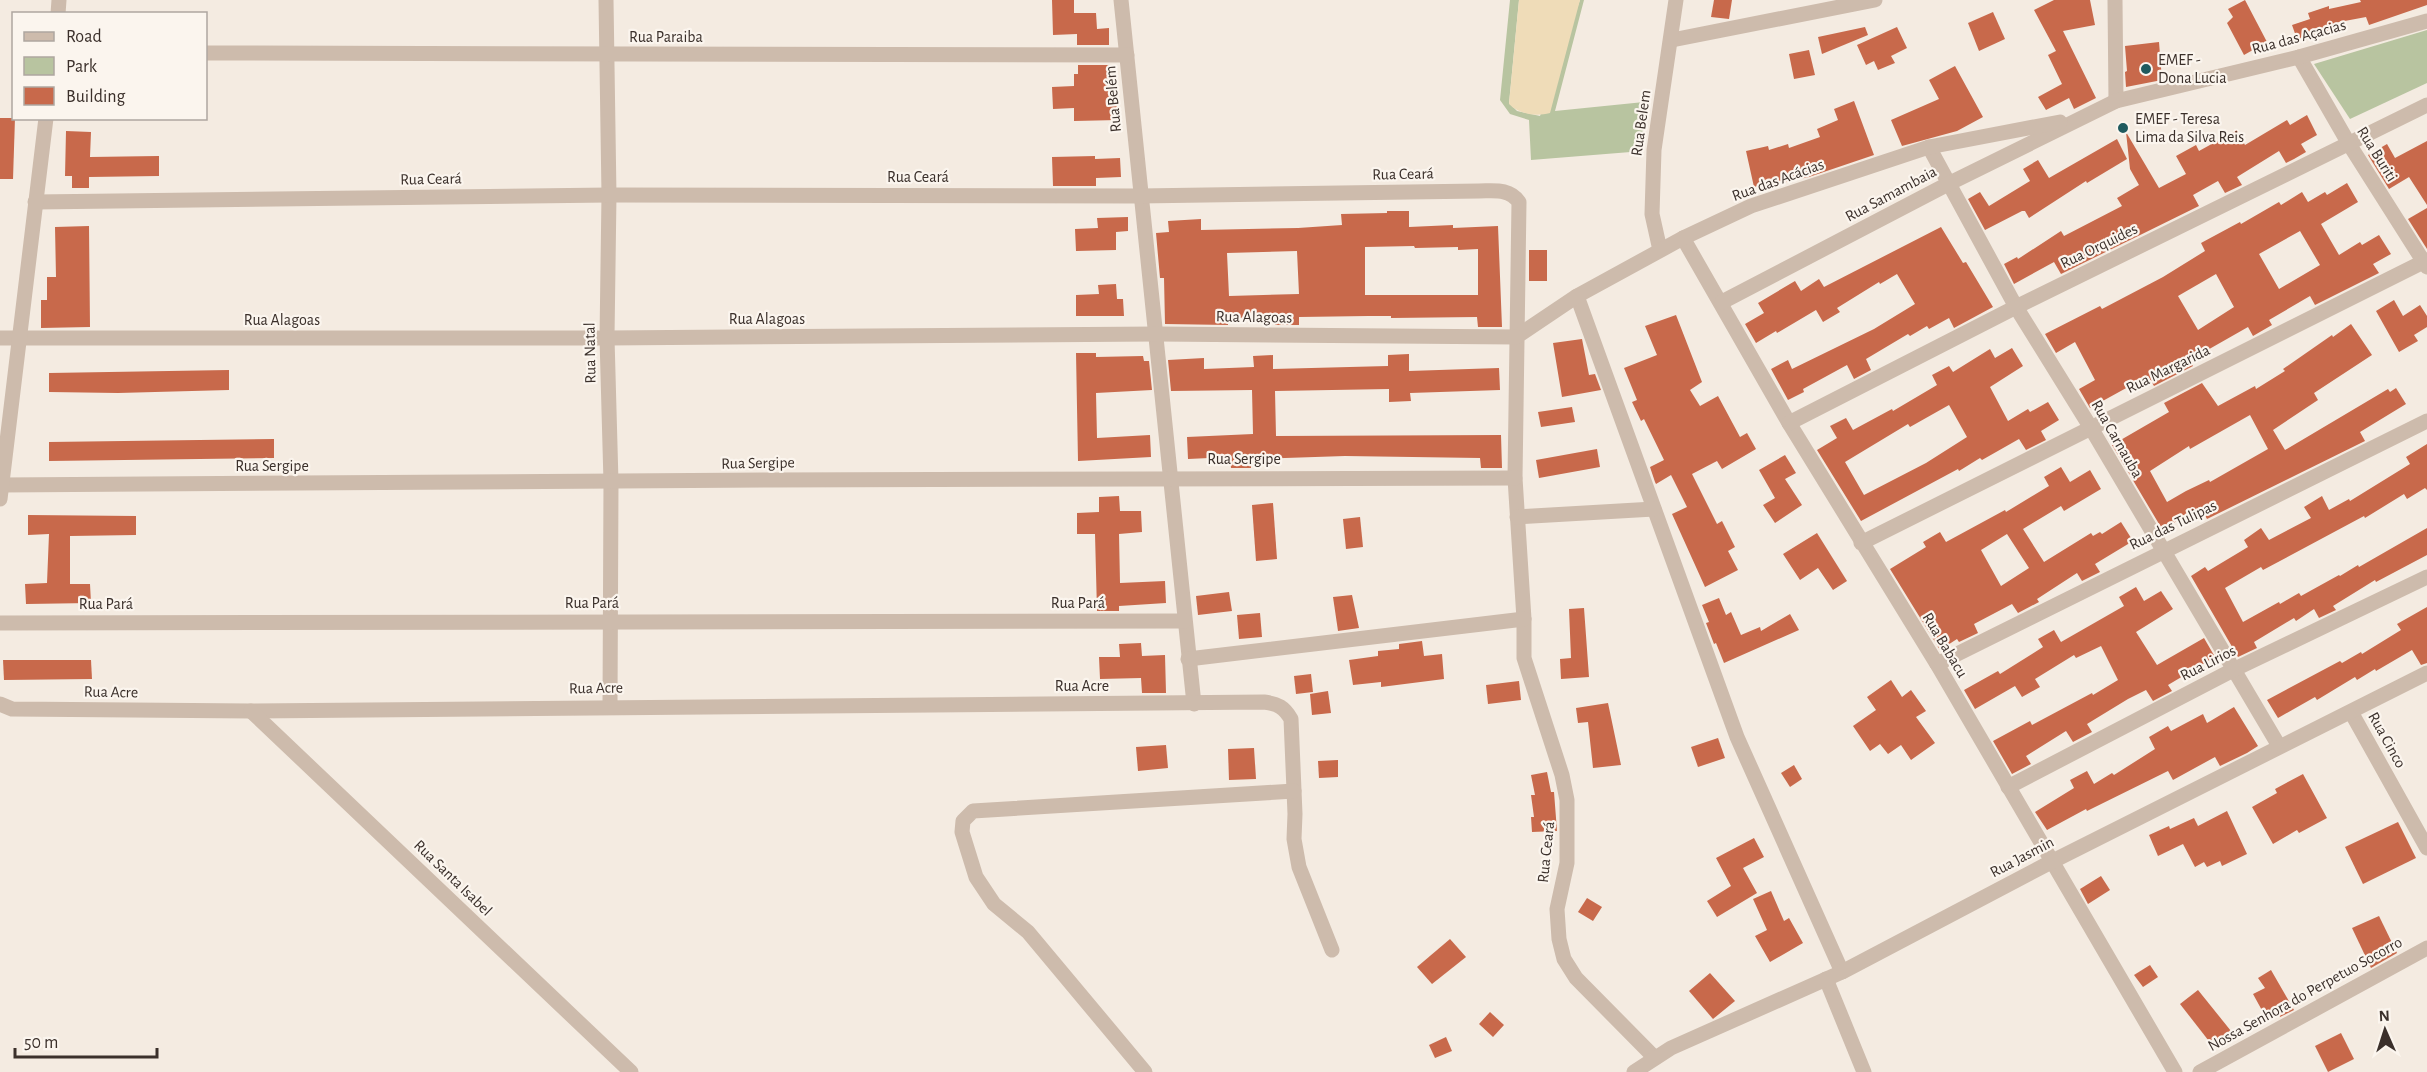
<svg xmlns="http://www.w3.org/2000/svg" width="2427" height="1072" viewBox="0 0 2427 1072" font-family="'Alegreya Sans',sans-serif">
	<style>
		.green { fill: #b8c4a0 }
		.sand { fill: #efdcb8 }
		.building { fill: #c8694b; fill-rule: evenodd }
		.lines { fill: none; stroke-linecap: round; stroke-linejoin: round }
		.minor { stroke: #cdbbac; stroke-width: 15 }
		.poi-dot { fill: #1f5a5e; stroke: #fbf5ee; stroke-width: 2 }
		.labels { text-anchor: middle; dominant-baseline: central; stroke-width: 4.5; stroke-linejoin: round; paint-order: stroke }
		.street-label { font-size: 16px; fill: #3b302b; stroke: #fbf5ee }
		.poi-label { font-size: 16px; fill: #3b302b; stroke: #fbf5ee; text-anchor: start }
	</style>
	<rect width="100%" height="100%" fill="#f4ebe1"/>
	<g class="green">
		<polygon points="1510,0 1519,0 1509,103 1517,111 1540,116 1580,0 1584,0 1555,111 1644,102 1643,151 1531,160 1529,120 1510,114 1500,100"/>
		<polygon points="2427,30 2427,83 2350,119 2314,64"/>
	</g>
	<path class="sand" d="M1519,0h61l-30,113c-15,4 -31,1 -41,-9z"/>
	<g class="building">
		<polygon points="1052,0 1074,0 1074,13 1096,13 1097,29 1109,28 1109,45 1077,45 1077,34 1053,35"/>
		<polygon points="1714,0 1732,0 1729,19 1711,17"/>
		<polygon points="2054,0 2090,0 2095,25 2063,31 2096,98 2074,109 2069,98 2046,110 2038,97 2062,84 2048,55 2056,51 2034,10"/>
		<polygon points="2245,0 2267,42 2244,55 2227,23 2233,17 2228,9"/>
		<polygon points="2360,0 2427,0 2427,5 2369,25 2366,17 2334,23 2336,30 2298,42 2292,25 2310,19 2308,13 2329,6 2329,9 2361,2"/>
		<polygon points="1993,12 2005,39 1979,51 1968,23"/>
		<polygon points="1865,27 1868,35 1822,54 1818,37"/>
		<polygon points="1897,27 1907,48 1891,56 1895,63 1878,70 1874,61 1866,65 1857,45"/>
		<polygon points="2159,42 2162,80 2126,87 2125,72 2127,71 2125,46"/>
		<polygon points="1809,50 1815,75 1794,79 1789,54"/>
		<polygon points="1078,65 1110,65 1110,74 1114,74 1114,105 1117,105 1118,120 1074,121 1074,108 1053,109 1052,87 1074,86 1074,74 1078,74"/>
		<polygon points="1955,66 1983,117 1957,131 1902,146 1891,120 1939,99 1929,80"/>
		<polygon points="1854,101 1874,155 1809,177 1782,183 1781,181 1754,187 1746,151 1768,146 1769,150 1788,144 1789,148 1820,137 1817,129 1838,120 1834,109"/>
		<polygon points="2307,115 2317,135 2301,144 2306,152 2294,159 2286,163 2279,151 2237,177 2242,185 2225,193 2218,181 2193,195 2199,206 2061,274 2054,262 2014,284 2004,264 2017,257 2018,259 2061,231 2064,236 2122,206 2117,198 2139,185 2130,169 2126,132 2159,188 2186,174 2176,156 2196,145 2199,151 2237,130 2245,145 2287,120 2290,125"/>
		<polygon points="0,118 15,118 13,179 0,179"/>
		<polygon points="66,131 91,132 90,157 159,156 159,176 89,177 89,188 72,188 72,176 65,176"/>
		<polygon points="2117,139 2127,159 2087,183 2086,181 2029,218 2025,211 2022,211 1985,230 1968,199 1980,192 1989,206 2030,181 2023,169 2038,160 2049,178"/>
		<polygon points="2427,141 2427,205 2409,177 2389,189 2368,155 2387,144 2395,158"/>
		<polygon points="1095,156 1095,159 1120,158 1121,177 1096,178 1096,186 1053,186 1052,157"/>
		<path d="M2347,183l11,19 -37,22 18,31 21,-13 2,3 17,-10 12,19 -18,10 6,9 -64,32 -5,-9 -41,24 3,5 -19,11 -5,-9 -58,33 3,6 -39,20 -6,-10 -58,32 -11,-19 16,-9 -20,-38 -19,11 -11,-19 55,-28 2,3 61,-32 42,-26 -4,-8 39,-21 1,2 38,-22 2,3 21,-13 6,10 17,-10 2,3zM2300,231l20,34 -41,24 -20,-35zM2216,274l18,33 -36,23 -20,-34z"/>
		<polygon points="2427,208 2427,249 2408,219"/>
		<path d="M1387,211h22v16l44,-2v3l45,-2 4,101h-24l-1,-10 -86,1v-2h-23l-69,1v8h-24l-1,-8 -46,1v7l-63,-1 -1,-46h-4l-4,-45 13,-1 -1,-11 33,-2v11l97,-2 44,-3 -1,-11 46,-1zM1414,246l1,2 43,-1v3l20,-1v46h-113v-48zM1297,251l2,43 -70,2 -2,-43z"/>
		<polygon points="1128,217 1128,231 1116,232 1116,250 1076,251 1075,229 1098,228 1097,218"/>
		<polygon points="89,226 90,327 41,328 41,300 47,300 47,277 56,277 55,227"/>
		<polygon points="1941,227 1963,263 1966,262 1993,307 1954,328 1949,318 1929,329 1927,326 1910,336 1908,334 1866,359 1871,370 1854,379 1847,365 1803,389 1804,392 1788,400 1771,369 1788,360 1792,369 1874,329 1915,304 1897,274 1880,284 1879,282 1837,308 1840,312 1823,322 1816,310 1777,333 1776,331 1756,343 1745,324 1764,313 1758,303 1795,281 1801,291 1819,279 1824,287"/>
		<rect x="1529" y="250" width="18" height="31"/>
		<polygon points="1116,284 1117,299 1123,299 1124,316 1076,316 1076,295 1099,294 1098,285"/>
		<polygon points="2394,300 2403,316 2420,305 2427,316 2427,327 2414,335 2418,341 2399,352 2376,311"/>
		<polygon points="1676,315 1702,382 1690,390 1700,406 1718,396 1740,437 1747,433 1756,449 1722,469 1717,461 1692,474 1717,524 1722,521 1735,547 1728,551 1738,570 1705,587 1672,514 1687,507 1671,475 1656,484 1655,482 1650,467 1664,460 1644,419 1641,421 1632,402 1637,400 1624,368 1657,355 1645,326"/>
		<path d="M2351,324l21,31 -58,38 4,7 -45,30 12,20 103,-61 2,3 6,-4 10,16 -46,28 5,9 -158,78 -6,-11 -39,21 -50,-84 57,-33 -5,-9 38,-20 16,23 37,-20 1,3 29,-18 -2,-2 49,-34 1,2zM2250,415l18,34 -58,33 -1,-2 -23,11 -19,11 -17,-31 39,-25 1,3z"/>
		<polygon points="1582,339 1589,375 1595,374 1601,390 1562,397 1553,343"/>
		<path d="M2012,348l11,18 -33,21 18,34 20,-12 2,3 18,-10 11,18 -18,11 5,9 -20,10 -7,-11 -37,21 -2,-2 -21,13 -1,-2 -97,52 -44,-71 20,-12 -7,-12 16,-8 7,12 39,-21 1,2 44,-26 -5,-10 17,-9 4,6 37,-23 5,9zM1949,405l18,32 -41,26 -62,32 -19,-33 63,-38 2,3z"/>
		<polygon points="1076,353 1096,353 1096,357 1143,356 1144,361 1149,361 1152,390 1096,393 1097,438 1150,435 1151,457 1078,461"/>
		<polygon points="1409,354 1409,371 1499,368 1500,390 1410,393 1411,401 1389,402 1389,389 1275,391 1276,436 1501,435 1502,468 1481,468 1480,458 1345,456 1251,459 1251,468 1231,468 1230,457 1188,459 1187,437 1253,434 1252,390 1171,391 1168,360 1204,358 1204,369 1254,367 1253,356 1273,355 1273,369 1388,366 1388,355"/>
		<polygon points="229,370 229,390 118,393 49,392 49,373"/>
		<polygon points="1572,407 1575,422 1541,427 1538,412"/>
		<polygon points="274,439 274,458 49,461 49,442"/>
		<polygon points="2427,444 2427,490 2425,488 2407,499 2404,494 2365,518 2364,516 2263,570 2261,567 2225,588 2243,622 2279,602 2280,604 2299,593 2301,596 2339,575 2340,576 2358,565 2359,567 2427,528 2427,555 2376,582 2375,580 2333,606 2336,610 2319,618 2314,609 2296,621 2294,618 2254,642 2257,648 2238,657 2191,576 2205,567 2208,571 2248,547 2244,540 2261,528 2269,540 2311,518 2304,507 2322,496 2329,510 2349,499 2350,501 2410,464 2406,457"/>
		<polygon points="1597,449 1600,467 1539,478 1536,460"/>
		<polygon points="1785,455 1796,473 1785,479 1802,505 1775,523 1763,505 1775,498 1759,470"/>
		<path d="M2061,467l9,15 20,-12 11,19 -37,22 -3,-5 -38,23 21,33 47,-29 2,3 7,-4 2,2 19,-12 12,19 -38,23 5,8 -18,9 -5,-8 -40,26 2,3 -21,11 -6,-9 -38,20 4,9 -19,9 -2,-3 -17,11 -50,-81 36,-22 -3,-5 17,-10 6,10 59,-32 1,2 43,-26 -5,-9zM2007,534l22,34 -28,18 -20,-36z"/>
		<polygon points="1119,496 1120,511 1141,511 1142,532 1119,534 1120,583 1165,581 1166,603 1119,606 1119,611 1097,611 1095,534 1077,534 1077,513 1099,512 1099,497"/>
		<polygon points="1273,503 1277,559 1256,561 1252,505"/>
		<polygon points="28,515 136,516 136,535 70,536 70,584 90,584 91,603 26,604 25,584 47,583 49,534 28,535"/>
		<polygon points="1360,517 1363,547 1346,549 1343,519"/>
		<polygon points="1817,533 1847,581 1833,590 1818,568 1800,580 1783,554"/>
		<polygon points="2136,587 2144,601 2161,591 2173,609 2136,632 2157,665 2204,638 2215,657 2168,685 2172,691 2153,701 2146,690 2128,699 2087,724 2092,732 2073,742 2066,731 2026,756 2031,764 2012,774 1993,741 2030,721 2032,725 2092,693 2093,695 2118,680 2101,646 2076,658 2074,655 2035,679 2040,687 2022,697 2015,686 1975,709 1964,690 1998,671 2000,674 2043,647 2038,639 2054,630 2061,642 2124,606 2119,597"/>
		<polygon points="1229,592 1232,611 1198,615 1196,596"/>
		<polygon points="1352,595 1359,628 1338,631 1333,597"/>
		<polygon points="1719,598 1726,615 1731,612 1741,635 1760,627 1761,631 1790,614 1799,630 1724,663 1716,643 1714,644 1706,623 1709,622 1702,605"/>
		<polygon points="2427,607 2427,663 2421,665 2412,650 2376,671 2375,669 2357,680 2355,677 2317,700 2315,697 2278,718 2267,700 2340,661 2342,663 2361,652 2362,654 2401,630 2397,624"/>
		<polygon points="1584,608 1589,677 1561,679 1560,659 1571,658 1569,609"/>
		<polygon points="1260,613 1262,637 1239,639 1237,615"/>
		<polygon points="1422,641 1424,656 1442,654 1444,679 1381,687 1381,682 1353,685 1349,660 1378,656 1378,651 1399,649 1399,644"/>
		<polygon points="1141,643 1142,656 1165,655 1166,693 1142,693 1141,678 1100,679 1099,657 1120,657 1119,644"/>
		<polygon points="3,660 91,660 92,679 4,680"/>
		<polygon points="1311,674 1313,692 1296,694 1294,676"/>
		<polygon points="1891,680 1902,697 1911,690 1926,711 1916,717 1935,743 1911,760 1901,745 1888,754 1880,744 1870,751 1853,726 1876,710 1867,697"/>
		<polygon points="1519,681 1521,700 1488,704 1486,685"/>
		<polygon points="1328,691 1331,713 1312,715 1310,694"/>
		<polygon points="1608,703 1621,765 1593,768 1588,722 1578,723 1576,708"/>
		<polygon points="2234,707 2258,746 2247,753 2220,766 2215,757 2173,780 2168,771 2087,811 2086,809 2047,830 2035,812 2074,788 2070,780 2087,771 2094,784 2112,773 2114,775 2155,749 2149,737 2168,726 2171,731 2203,714 2207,723"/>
		<polygon points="1718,738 1725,758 1698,767 1691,747"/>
		<polygon points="1166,745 1168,768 1138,771 1136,747"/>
		<polygon points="1254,748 1256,779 1229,780 1228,749"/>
		<polygon points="1338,760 1338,777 1319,778 1318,761"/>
		<polygon points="1794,765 1802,779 1790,787 1781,773"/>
		<polygon points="1547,772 1551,792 1554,792 1557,831 1532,832 1531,817 1534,817 1531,795 1535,795 1531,775"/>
		<polygon points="2303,774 2327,818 2299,833 2297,830 2273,844 2252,807 2277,793 2275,789"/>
		<polygon points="2227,811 2247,854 2222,866 2220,861 2207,867 2204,862 2195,867 2183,844 2158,856 2149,835 2169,826 2170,829 2194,818 2198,826"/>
		<polygon points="2398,822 2416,858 2363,884 2345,847"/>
		<polygon points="1754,838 1764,857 1743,868 1757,893 1717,917 1707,901 1731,886 1716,858"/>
		<polygon points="2101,876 2110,890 2088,904 2080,889"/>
		<polygon points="1771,891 1784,921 1789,918 1803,943 1770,962 1755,936 1767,930 1753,899"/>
		<polygon points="1587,898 1602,907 1593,921 1578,912"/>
		<polygon points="2379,916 2397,953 2371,968 2352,928"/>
		<polygon points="1450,939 1466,957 1432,984 1417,967"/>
		<polygon points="2150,965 2158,977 2143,987 2134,975"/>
		<polygon points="2271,970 2294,1010 2280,1017 2275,1008 2264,1014 2253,994 2265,988 2258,978"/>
		<polygon points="1710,973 1735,1001 1713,1019 1689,991"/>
		<polygon points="2198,990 2231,1031 2212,1045 2180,1004"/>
		<polygon points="1490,1012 1504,1025 1493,1037 1479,1024"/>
		<polygon points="2341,1033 2354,1059 2328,1072 2315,1046"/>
		<polygon points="1446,1037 1452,1051 1435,1058 1429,1045"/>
	</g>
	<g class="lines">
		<g class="minor">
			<polyline points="606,0 609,195 607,338 611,482 610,706"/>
			<polyline points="1121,0 1194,704"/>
			<polyline points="2115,0 2116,101"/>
			<polyline points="58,14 59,0"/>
			<polyline points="1672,40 1875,0"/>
			<polyline points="206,53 1127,55"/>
			<polyline points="2299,57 2349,144 2427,267"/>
			<polyline points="1929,147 2016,307 2091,428 2279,746"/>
			<path d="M35,202l574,-7 531,1 339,-5c15,0 30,-3 40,11l-4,276 9,141v39l38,117 5,25v63l-10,46 2,30 5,20 12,19 79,80"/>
			<polyline points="1683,238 1789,423 1937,664 2175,1072"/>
			<polyline points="1660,250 1652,214 1654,150 1676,0"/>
			<polyline points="1577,296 1737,737 1842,972"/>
			<polyline points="1722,302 1948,184 2116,101 2299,57 2427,21"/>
			<polyline points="1516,337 1577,296 1683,238 1751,206 1929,147 2060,122"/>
			<polyline points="0,338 607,338 1157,334 1516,337"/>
			<polyline points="1789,423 2016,307 2427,105"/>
			<path d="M1,485c505,-2 1009,-9 1514,-7"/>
			<polyline points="0,499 46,118"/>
			<polyline points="1517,517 1654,509"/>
			<polyline points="1861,543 2427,260"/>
			<polyline points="0,623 1184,621"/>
			<polyline points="1188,659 1524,619"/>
			<polyline points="1937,664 2427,421"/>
			<path d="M0,704l12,5 239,2 1013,-9c14,2 20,5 27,17l4,95 -1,25 5,28 33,83"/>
			<polyline points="251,711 631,1072"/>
			<polyline points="2351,712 2427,848"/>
			<polyline points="2008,787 2233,670 2427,577"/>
			<polyline points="1826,979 1864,1072"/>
			<polyline points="1145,1072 1028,932 994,904 976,877 962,832 963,821 973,811 1294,791"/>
			<polyline points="1634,1072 1671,1048 1842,972 2051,862 2427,673"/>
			<polyline points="2200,1072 2427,948"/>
		</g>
	</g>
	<g class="poi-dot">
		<circle cx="2146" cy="69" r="6"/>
		<circle cx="2123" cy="128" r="6"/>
	</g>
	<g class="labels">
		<g class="street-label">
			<text x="666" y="37">Rua Paraiba</text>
			<text transform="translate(2299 37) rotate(-15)">Rua das Açacias</text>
			<text transform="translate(1113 99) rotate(-95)">Rua Belém</text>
			<text transform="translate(1641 123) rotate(-82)">Rua Belem</text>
			<text transform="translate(2377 154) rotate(58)">Rua Buriti</text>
			<text transform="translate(1403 174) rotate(-1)">Rua Ceará</text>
			<text x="918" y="177">Rua Ceará</text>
			<text transform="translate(431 179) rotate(-1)">Rua Ceará</text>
			<text transform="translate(1778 180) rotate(-20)">Rua das Acácias</text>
			<text transform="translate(1891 194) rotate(-28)">Rua Samambaia</text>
			<text transform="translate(2099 246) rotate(-26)">Rua Orquides</text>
			<text transform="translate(1254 317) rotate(1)">Rua Alagoas</text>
			<text x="767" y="319">Rua Alagoas</text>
			<text x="282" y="320">Rua Alagoas</text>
			<text transform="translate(590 353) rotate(-91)">Rua Natal</text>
			<text transform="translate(2168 369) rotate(-26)">Rua Margarida</text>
			<text transform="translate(2117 439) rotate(60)">Rua Carnauba</text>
			<text x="1244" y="459">Rua Sergipe</text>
			<text transform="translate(758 463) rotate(-1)">Rua Sergipe</text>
			<text x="272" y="466">Rua Sergipe</text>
			<text transform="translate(2173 525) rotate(-26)">Rua das Tulipas</text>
			<text x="592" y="603">Rua Pará</text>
			<text x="1078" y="603">Rua Pará</text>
			<text x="106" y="604">Rua Pará</text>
			<text transform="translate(1945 645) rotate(59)">Rua Babacu</text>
			<text transform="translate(2208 663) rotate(-27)">Rua Lirios</text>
			<text x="1082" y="686">Rua Acre</text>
			<text transform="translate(596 688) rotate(-1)">Rua Acre</text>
			<text transform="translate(111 692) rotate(1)">Rua Acre</text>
			<text transform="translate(2387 740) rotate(61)">Rua Cinco</text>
			<text transform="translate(1546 852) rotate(-84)">Rua Ceará</text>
			<text transform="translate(2022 857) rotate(-28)">Rua Jasmin</text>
			<text transform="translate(453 878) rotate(44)">Rua Santa Isabel</text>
			<text transform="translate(2305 994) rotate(-29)">Nossa Senhora do Perpetuo Socorro</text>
		</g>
		<g class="poi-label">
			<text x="2158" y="60">EMEF -<tspan x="2158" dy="18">Dona Lucia</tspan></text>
			<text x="2135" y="119">EMEF - Teresa<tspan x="2135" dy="18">Lima da Silva Reis</tspan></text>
		</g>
	</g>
	<rect x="12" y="12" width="195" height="108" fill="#fbf5ee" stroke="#aea6a0" stroke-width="1.5"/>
	<rect x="24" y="32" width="30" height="9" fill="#cdbbac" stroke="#aea6a0" stroke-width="1.5"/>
	<text x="66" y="42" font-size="18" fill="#3b302b">Road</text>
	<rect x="24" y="57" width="30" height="18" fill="#b8c4a0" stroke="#aea6a0" stroke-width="1.5"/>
	<text x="66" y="72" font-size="18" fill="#3b302b">Park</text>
	<rect x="24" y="87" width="30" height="18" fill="#c8694b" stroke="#aea6a0" stroke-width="1.5"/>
	<text x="66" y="102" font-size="18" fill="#3b302b">Building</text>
	<g transform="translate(2385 1030) rotate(357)" stroke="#fbf5ee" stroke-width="4.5" paint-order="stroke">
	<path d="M0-4.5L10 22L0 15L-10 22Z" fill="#3b302b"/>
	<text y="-9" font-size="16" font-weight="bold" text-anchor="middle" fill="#3b302b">N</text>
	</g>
	<path d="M15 1048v9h142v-9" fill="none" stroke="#3b302b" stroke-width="3"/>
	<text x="24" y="1048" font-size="18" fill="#3b302b" stroke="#fbf5ee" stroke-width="4.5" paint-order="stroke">50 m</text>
</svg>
